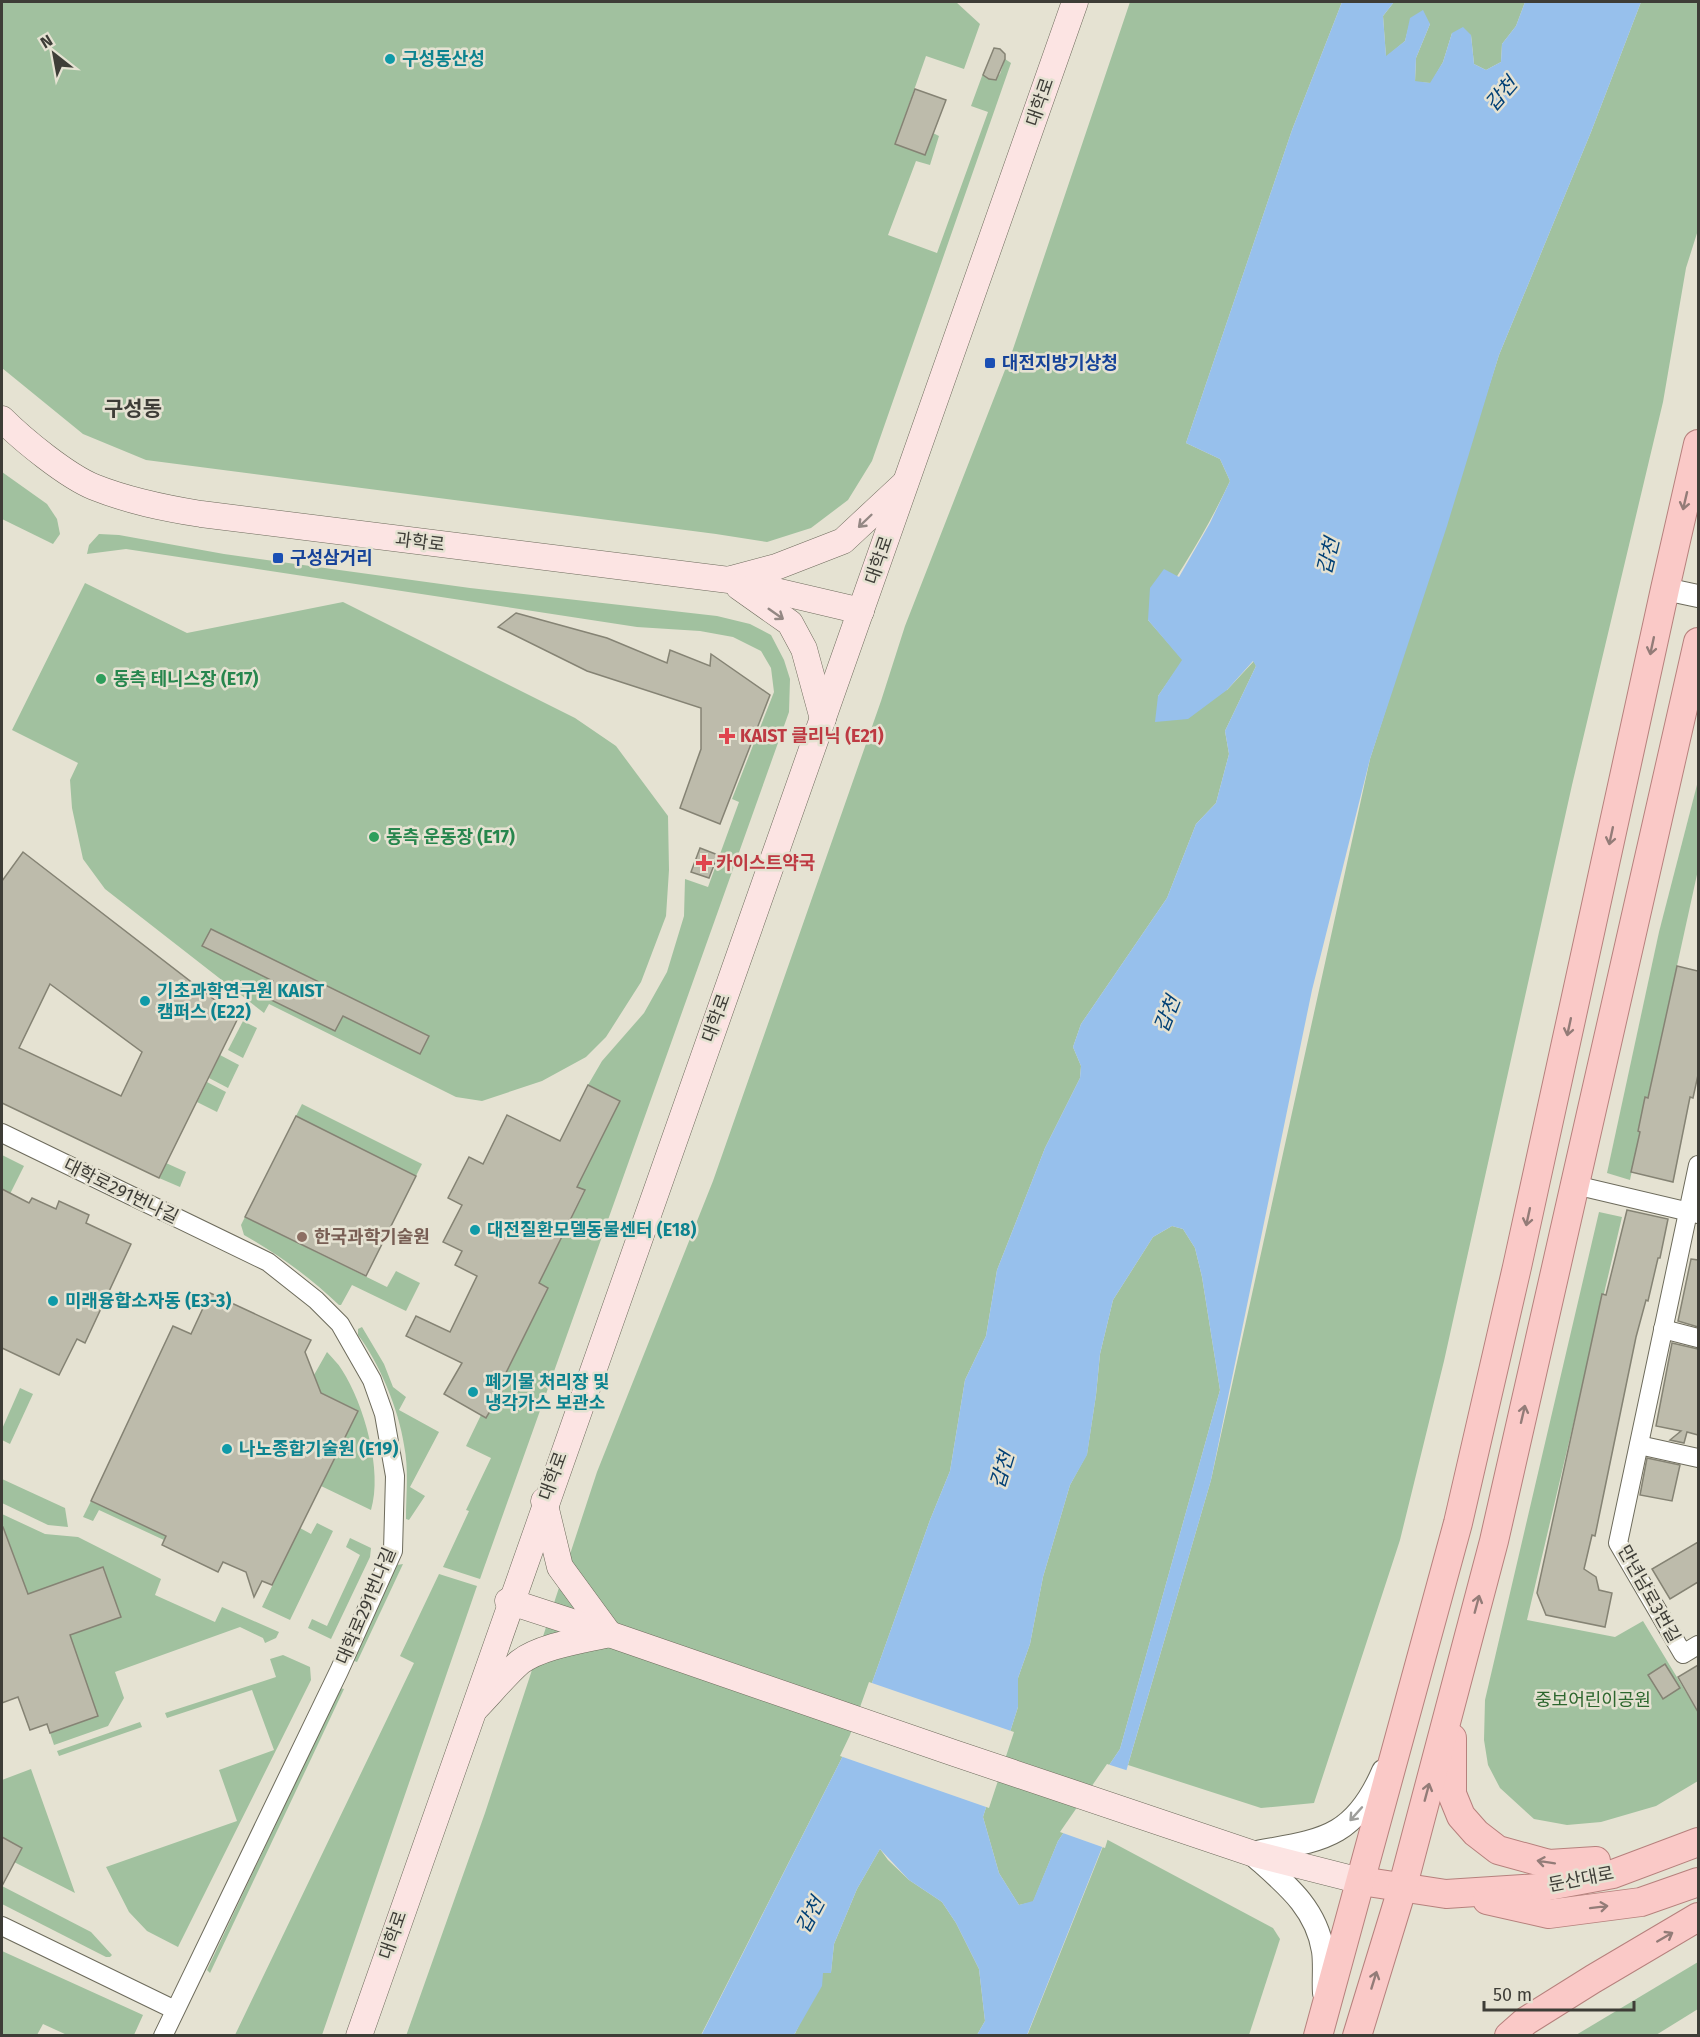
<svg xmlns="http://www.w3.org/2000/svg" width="1700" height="2037" viewBox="0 0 1700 2037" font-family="'Fira Sans','Noto Sans KR',sans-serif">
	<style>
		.green { fill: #a1c19f }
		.water { fill: #97c0ec; fill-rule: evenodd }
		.pier { fill: #e5e2d2 }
		.building { fill: #bdbbab; stroke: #858374; stroke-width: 1.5; fill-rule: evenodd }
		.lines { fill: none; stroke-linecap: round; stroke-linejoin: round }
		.minor-casing { stroke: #6d6b5c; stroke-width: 20 }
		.tertiary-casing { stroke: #6d6b5c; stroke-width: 24 }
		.secondary-casing { stroke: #6d6b5c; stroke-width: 27 }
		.primary-casing { stroke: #b6817d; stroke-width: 30 }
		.minor { stroke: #fff; stroke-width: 18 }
		.tertiary { stroke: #fff; stroke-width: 22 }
		.secondary { stroke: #fce4e3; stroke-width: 26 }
		.primary { stroke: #fac9c7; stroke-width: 28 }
		.oneway { stroke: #937c78 }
		.oneway2 { stroke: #948884 }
		.oneway3 { stroke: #9e9e9b }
		.culture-dot { fill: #0f9aa8; stroke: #e5e2d2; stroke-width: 2 }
		.transit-dot { fill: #1a4fb4; stroke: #e5e2d2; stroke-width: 2 }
		.leisure-dot { fill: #2e9e5b; stroke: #e5e2d2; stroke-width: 2 }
		.health-dot { fill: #e0444e; stroke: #e5e2d2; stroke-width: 2 }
		.education-dot { fill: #8d6e63; stroke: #e5e2d2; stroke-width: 2 }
		.labels { text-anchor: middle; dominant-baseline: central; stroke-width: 5; stroke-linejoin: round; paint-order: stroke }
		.culture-label { font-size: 18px; font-weight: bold; fill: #0d838f; stroke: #e5e2d2; text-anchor: start }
		.street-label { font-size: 18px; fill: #3e3d37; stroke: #e5e2d2 }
		.transit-label { font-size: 18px; font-weight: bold; fill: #164399; stroke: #e5e2d2; text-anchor: start }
		.leisure-label { font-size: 18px; font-weight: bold; fill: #27864d; stroke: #e5e2d2; text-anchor: start }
		.health-label { font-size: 18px; font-weight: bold; fill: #be3a42; stroke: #e5e2d2; text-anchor: start }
		.education-label { font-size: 18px; font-weight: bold; fill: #785e54; stroke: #e5e2d2; text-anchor: start }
		.park-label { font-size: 18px; fill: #2d672e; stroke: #e5e2d2 }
		.water-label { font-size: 20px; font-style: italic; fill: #014075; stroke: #e5e2d2 }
		.quarter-label { font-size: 21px; font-weight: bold; fill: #3e3d37; stroke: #e5e2d2 }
	</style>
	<rect width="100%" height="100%" fill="#e5e2d2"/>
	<g class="green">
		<polygon points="2,2 956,2 980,24 964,69 926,56 895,144 925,155 933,133 939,136 930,165 916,161 888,235 937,253 988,112 971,106 982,76 984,72 986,76 994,79 1000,74 1005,59 1011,63 872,461 848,500 811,528 767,542 716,534 146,460 83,434 2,368"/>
		<path d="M1130,2h212l-50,128 -106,313 34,16 10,22c-23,49 -51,94 -82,139l35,40 -25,36 69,-6 27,-29 2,5 -31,65 4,23 -13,49 -20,21 -29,74 -86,126 -8,23 8,19 -1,12 -35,70 -48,122 -11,66 -21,44 -15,91 -20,49 -77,216 -152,299 -295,1 79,-223 112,-341 116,-291 168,-480 24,-75 107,-274z"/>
		<polygon points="1394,2 1525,2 1516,26 1502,44 1501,62 1486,70 1474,64 1471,35 1452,33 1443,62 1431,83 1415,82 1416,58 1430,24 1411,18 1405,41 1386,57 1383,16"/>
		<polygon points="1641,2 1698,2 1698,230 1686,268 1663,402 1572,785 1444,1361 1400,1540 1314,1803 1261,1808 1128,1765 1211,1480 1370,759 1499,355 1591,132"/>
		<polygon points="2,472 47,504 57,519 60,534 53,544 2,519"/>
		<polygon points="99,534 119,535 224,554 470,588 717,616 750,624 771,635 784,660 790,679 789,712 480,1579 443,1567 469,1511 466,1510 491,1458 466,1446 481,1415 486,1418 502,1391 501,1384 548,1288 539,1283 585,1191 577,1187 620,1101 588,1085 602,1061 644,1013 667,972 684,916 685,879 708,887 739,802 732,799 774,692 771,668 761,651 733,637 700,631 637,627 126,549 87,554 89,545"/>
		<polygon points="85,583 187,633 343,602 575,718 616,746 668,816 669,870 666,916 641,982 606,1037 586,1057 542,1081 482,1101 456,1097 269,1004 264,1013 105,889 83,859 72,808 70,780 78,763 12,730"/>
		<polygon points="1698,781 1698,870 1630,1180 1607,1173 1659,932"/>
		<polygon points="243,1021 257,1028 243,1058 228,1050"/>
		<polygon points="220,1055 239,1065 228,1088 209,1078"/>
		<polygon points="207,1082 226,1092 217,1112 197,1102"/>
		<polygon points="302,1104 422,1164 416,1176 296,1116"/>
		<polygon points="2,1155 24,1166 10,1194 2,1189"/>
		<polygon points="166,1163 186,1172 180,1187 159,1178"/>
		<polygon points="1599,1212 1622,1217 1527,1620 1615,1637 1643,1621 1698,1712 1698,1781 1656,1806 1601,1822 1567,1825 1534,1819 1500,1788 1488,1765 1484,1740 1485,1700"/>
		<path d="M245,1217l142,70 9,-16 24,12 -14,28 -54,-26 -11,20h-2c-29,-28 -60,-50 -95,-70l-3,-10z"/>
		<polygon points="1172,1226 1183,1229 1195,1248 1202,1277 1220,1390 1120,1749 1058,1841 1033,1902 1019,1905 999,1873 983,1817 1018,1707 1018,1678 1030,1644 1043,1577 1070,1485 1087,1454 1096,1395 1100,1354 1113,1300 1153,1237"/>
		<path d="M362,1327l22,37 9,23 13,10 -7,13 40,22 -29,55 15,9 -16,24 -3,-1c0,-24 3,-50 -2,-74 -5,-35 -25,-83 -46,-110v-6z"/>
		<path d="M327,1352c5,6 11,11 15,18 22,34 41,101 29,140l-50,-24 37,-75 -37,-18 -7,-18z"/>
		<polygon points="20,1388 33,1394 10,1444 2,1440 2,1429"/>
		<polygon points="2,1479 65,1508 68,1527 48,1525 2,1503"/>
		<polygon points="91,1501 166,1536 164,1540 99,1510 93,1521 83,1517"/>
		<polygon points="2,1514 45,1534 78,1537 161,1579 155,1595 215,1622 222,1607 279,1632 276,1638 265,1643 263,1638 240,1627 115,1672 124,1698 108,1726 54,1745 50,1733 98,1715 76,1655 62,1638 120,1617 103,1567 28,1594 7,1537 2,1539"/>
		<polygon points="317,1523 333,1531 290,1620 262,1607 300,1528 311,1534"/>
		<polygon points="350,1538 371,1548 370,1557 331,1639 308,1628 312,1619 327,1626 360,1555 346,1547"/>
		<polygon points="403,1564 357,1662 354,1661 354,1655 397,1565"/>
		<polygon points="439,1574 477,1586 322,2035 235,2035 414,1663 400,1656"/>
		<polygon points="283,1655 310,1667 311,1680 178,1947 147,1931 129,1912 106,1867 237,1821 219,1770 274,1750 252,1690 167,1718 165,1713 276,1677 270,1659"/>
		<polygon points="340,1688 344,1689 210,1973 207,1970"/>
		<polygon points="140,1722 142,1727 59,1756 57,1751"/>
		<polygon points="31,1769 75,1893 14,1862 22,1848 2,1837 2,1780"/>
		<polygon points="1106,1839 1273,1928 1280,1939 1249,2035 1027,2036"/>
		<polygon points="880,1849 888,1860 909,1880 942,1902 956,1923 979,1969 985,2021 977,2035 794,2036 823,1972 831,1972 834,1944 857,1889"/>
		<polygon points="2,1886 91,1932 112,1955 110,1957 106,1957 2,1904"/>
		<polygon points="2,1951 143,2015 134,2035 67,2035 43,2024 37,2035 2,2035"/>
		<polygon points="1698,1962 1698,2009 1656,2035 1576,2035"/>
	</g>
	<path class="water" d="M1342,2h52l-11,14 3,40 19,-15 5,-23 13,-8 7,14 -14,34 -1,23 15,2 13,-21 9,-29 11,-6 8,8 3,29 12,6 15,-8 1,-18 14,-18 9,-24h116l-50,130 -92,223 -52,171 -77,233 -58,231 -101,490 -102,350 -82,205h-50l8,-14 -6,-52 -23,-46 -14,-21 -33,-22 -29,-31 -23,40 -23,55 -3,29h-8l-1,13 -28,49 -93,1 152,-300 77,-216 20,-49 15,-91 21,-44 11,-66 48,-122 35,-70 1,-12 -8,-19 8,-23 86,-126 29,-74 20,-21 13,-49 -4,-23 31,-65 -3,-5 -26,29 -39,29 -33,3 3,-26 24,-36 -34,-40 2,-32 14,-19 15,8 31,-54 20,-42 -10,-22 -34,-16 106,-313zM1172,1226l11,3 12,19 7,29 18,113 -100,359 -62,92 -25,60 -14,4 -20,-32 -16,-56 35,-110v-29l12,-34 13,-67 27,-92 17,-30 9,-60 4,-41 13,-54 40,-63z"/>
	<g class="pier">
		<polygon points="869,1682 1014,1732 989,1808 840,1756 850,1735"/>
		<polygon points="1107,1764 1129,1771 1105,1848 1060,1832"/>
	</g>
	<g class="building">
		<polygon points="994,48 1000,49 1005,54 1005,59 996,80 989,79 983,75"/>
		<polygon points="915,89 946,100 925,155 895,144"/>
		<polygon points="516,613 607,638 667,663 670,650 710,666 711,654 770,695 720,824 680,808 701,749 701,708 587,671 498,627"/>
		<polygon points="700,848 718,855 709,878 691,872"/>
		<path d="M23,852l215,166 -79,160 -157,-75v-222zM50,984l92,68 -21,44 -102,-48z"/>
		<polygon points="211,929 429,1036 420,1054 343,1016 335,1031 265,997 273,981 202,946"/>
		<polygon points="1677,966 1698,971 1698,1075 1693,1098 1690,1097 1673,1182 1631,1172 1640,1132 1638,1131 1645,1097 1648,1098"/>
		<polygon points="588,1085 620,1101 577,1187 585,1190 539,1283 548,1288 498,1389 502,1391 486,1418 444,1394 462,1363 406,1336 416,1316 450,1332 477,1276 455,1265 462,1251 443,1242 462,1205 448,1198 469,1157 483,1164 507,1115 560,1141"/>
		<polygon points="296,1116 416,1176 366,1276 245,1217"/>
		<polygon points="2,1189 29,1203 32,1198 56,1209 59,1201 89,1215 86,1223 131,1244 85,1343 77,1339 59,1375 2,1348"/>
		<polygon points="1627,1210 1668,1219 1660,1258 1658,1258 1648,1301 1646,1300 1636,1337 1602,1502 1595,1536 1592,1535 1584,1569 1596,1577 1599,1590 1612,1593 1605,1627 1546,1615 1537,1593 1602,1294 1606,1295"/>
		<polygon points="1691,1259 1698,1260 1698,1327 1678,1321"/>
		<polygon points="210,1293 311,1340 305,1352 321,1393 358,1411 272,1585 262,1581 254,1597 246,1572 223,1562 218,1572 162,1545 166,1536 91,1501 173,1326 191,1334"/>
		<polygon points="1672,1343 1698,1349 1698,1435 1687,1432 1684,1443 1670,1440 1681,1431 1656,1426"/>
		<polygon points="1647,1458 1680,1465 1672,1501 1640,1495"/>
		<polygon points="2,1527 3,1527 28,1594 103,1567 121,1617 70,1635 98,1716 50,1733 47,1724 30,1730 18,1697 2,1703"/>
		<polygon points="1698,1542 1698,1582 1670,1599 1652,1569"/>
		<polygon points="1665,1664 1680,1688 1663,1699 1648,1675"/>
		<polygon points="1698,1665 1698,1712 1678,1677"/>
		<polygon points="2,1837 22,1848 2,1886"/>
	</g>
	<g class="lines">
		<defs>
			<g id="minor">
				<polyline points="2,1133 268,1262 316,1300 340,1324 372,1380 384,1414 395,1476 393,1551 339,1671 163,2036"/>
				<polyline points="1698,1165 1618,1543 1683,1654 1698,1645"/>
				<polyline points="1575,1185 1698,1214"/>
				<polyline points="1663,1329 1698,1338"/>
				<polyline points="1639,1445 1698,1458"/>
				<polyline points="2,1926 175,2010"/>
			</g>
			<g id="tertiary">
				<polyline points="1665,589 1698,596"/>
				<path d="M1251,1853c32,29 65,53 72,98 2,14 0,29 1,42"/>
				<path d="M1252,1853c67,-13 101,-12 131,-82"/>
			</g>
			<g id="secondary">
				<path d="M2,419c21,21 65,57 92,68 35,14 70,21 107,27l528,66 132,31"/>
				<polyline points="731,579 776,567 843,541 903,485"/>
				<polyline points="739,587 790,623 804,649 823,719"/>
				<polyline points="544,1501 560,1567 609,1634"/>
				<polyline points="508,1601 609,1634 954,1753 1251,1853 1361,1881"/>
				<path d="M475,1709c15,-15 29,-33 45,-47 21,-16 63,-22 89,-28"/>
				<path d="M359,2036c233,-681 479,-1356 716,-2034"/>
			</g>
			<g id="primary">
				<polyline points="1452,1738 1452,1794 1461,1816 1476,1833 1498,1850 1549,1864 1596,1861"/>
				<polyline points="1361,1881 1446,1894 1538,1888 1613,1874 1698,1842"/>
				<polyline points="1487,1900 1549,1914 1641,1902 1698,1882"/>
				<polyline points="1318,2036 1458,1523 1517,1267 1665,589 1698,444"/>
				<polyline points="1357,2036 1402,1889 1494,1541 1698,642"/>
				<polyline points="1509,2036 1526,2021 1593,1979 1698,1917"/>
			</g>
		</defs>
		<use href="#minor" class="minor-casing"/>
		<use href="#tertiary" class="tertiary-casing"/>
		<use href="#secondary" class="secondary-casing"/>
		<use href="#primary" class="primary-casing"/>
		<use href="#minor" class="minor"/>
		<use href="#tertiary" class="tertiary"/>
		<use href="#secondary" class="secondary"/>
		<use href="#primary" class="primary"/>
	</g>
	<defs><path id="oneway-shaft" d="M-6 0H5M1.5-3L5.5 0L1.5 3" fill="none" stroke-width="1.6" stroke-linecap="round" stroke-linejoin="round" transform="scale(1.5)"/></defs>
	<g class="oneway">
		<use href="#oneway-shaft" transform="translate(1685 501) rotate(103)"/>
		<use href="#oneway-shaft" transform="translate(1652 646) rotate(102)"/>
		<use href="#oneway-shaft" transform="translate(1611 836) rotate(102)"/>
		<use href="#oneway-shaft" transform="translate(1569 1027) rotate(102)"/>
		<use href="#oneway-shaft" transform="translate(1528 1217) rotate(102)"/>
		<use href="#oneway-shaft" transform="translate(1523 1414) rotate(-77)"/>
		<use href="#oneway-shaft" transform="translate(1477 1604) rotate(-75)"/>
		<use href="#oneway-shaft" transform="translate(1427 1792) rotate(-75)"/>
		<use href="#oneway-shaft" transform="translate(1546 1862) rotate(-171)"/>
		<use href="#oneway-shaft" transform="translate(1599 1907) rotate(-7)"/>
		<use href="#oneway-shaft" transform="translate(1665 1937) rotate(-30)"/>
		<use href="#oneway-shaft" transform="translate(1374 1980) rotate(-73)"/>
	</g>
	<g class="oneway2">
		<use href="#oneway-shaft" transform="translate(865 521) rotate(136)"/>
		<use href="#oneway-shaft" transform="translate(776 614) rotate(35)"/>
	</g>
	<use class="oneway3" href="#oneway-shaft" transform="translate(1356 1814) rotate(132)"/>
	<g class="culture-dot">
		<circle cx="390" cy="59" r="6"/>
		<circle cx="145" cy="1001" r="6"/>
		<circle cx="475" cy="1230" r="6"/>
		<circle cx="53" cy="1301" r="6"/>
		<circle cx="473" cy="1392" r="6"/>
		<circle cx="227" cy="1449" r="6"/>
	</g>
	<g class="transit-dot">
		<rect x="984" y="357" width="12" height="12" rx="3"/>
		<rect x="272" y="552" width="12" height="12" rx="3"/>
	</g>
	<g class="leisure-dot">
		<circle cx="101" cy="679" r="6"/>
		<circle cx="374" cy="837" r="6"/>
	</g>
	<g class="health-dot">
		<path d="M724 727h6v6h6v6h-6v6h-6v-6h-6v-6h6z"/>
		<path d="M701 854h6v6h6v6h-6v6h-6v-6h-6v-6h6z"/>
	</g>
	<circle class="education-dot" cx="302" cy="1237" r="6"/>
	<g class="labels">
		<g class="culture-label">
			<text x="402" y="59">구성동산성</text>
			<text x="157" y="991">기초과학연구원 KAIST<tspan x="157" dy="21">캠퍼스 (E22)</tspan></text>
			<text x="487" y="1230">대전질환모델동물센터 (E18)</text>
			<text x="65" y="1301">미래융합소자동 (E3-3)</text>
			<text x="485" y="1382">폐기물 처리장 및<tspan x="485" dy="21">냉각가스 보관소</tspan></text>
			<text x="239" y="1449">나노종합기술원 (E19)</text>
		</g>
		<g class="street-label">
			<text transform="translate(1040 102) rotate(-71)">대학로</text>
			<text transform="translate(420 542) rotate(7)">과학로</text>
			<text transform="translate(879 560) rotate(-71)">대학로</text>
			<text transform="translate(716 1018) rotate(-70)">대학로</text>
			<text transform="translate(121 1191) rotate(26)">대학로291번나길</text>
			<text transform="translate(553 1476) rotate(-70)">대학로</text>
			<text transform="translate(1649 1594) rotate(61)">만년남로3번길</text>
			<text transform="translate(366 1606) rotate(-67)">대학로291번나길</text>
			<text transform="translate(1581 1879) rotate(-11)">둔산대로</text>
			<text transform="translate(393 1935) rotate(-71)">대학로</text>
		</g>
		<g class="transit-label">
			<text x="1002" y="363">대전지방기상청</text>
			<text x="290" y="558">구성삼거리</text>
		</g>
		<g class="leisure-label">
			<text x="113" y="679">동측 테니스장 (E17)</text>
			<text x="386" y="837">동측 운동장 (E17)</text>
		</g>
		<g class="health-label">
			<text x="740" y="736">KAIST 클리닉 (E21)</text>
			<text x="716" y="863">카이스트약국</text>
		</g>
		<g class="education-label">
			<text x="314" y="1237">한국과학기술원</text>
		</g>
		<g class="park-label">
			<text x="1593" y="1700">중보어린이공원</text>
		</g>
		<g class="water-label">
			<text transform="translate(1501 94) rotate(-49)">갑천</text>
			<text transform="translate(1328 556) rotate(-76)">갑천</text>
			<text transform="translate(1167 1014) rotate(-68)">갑천</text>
			<text transform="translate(1002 1470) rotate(-73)">갑천</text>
			<text transform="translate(810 1915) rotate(-62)">갑천</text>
		</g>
		<g class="quarter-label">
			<text x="133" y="409">구성동</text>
		</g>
	</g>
	<rect width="1700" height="2037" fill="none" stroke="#3e3d37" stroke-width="6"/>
	<g transform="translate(54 54) rotate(329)" stroke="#e5e2d2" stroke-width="4.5" paint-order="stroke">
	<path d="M0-4.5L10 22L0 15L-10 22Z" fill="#3e3d37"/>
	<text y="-9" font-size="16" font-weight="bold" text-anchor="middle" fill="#3e3d37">N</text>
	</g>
	<path d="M1484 2001v9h150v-9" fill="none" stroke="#3e3d37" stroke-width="3"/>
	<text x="1493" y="2001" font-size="18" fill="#3e3d37" stroke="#e5e2d2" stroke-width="4.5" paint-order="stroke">50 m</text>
</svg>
